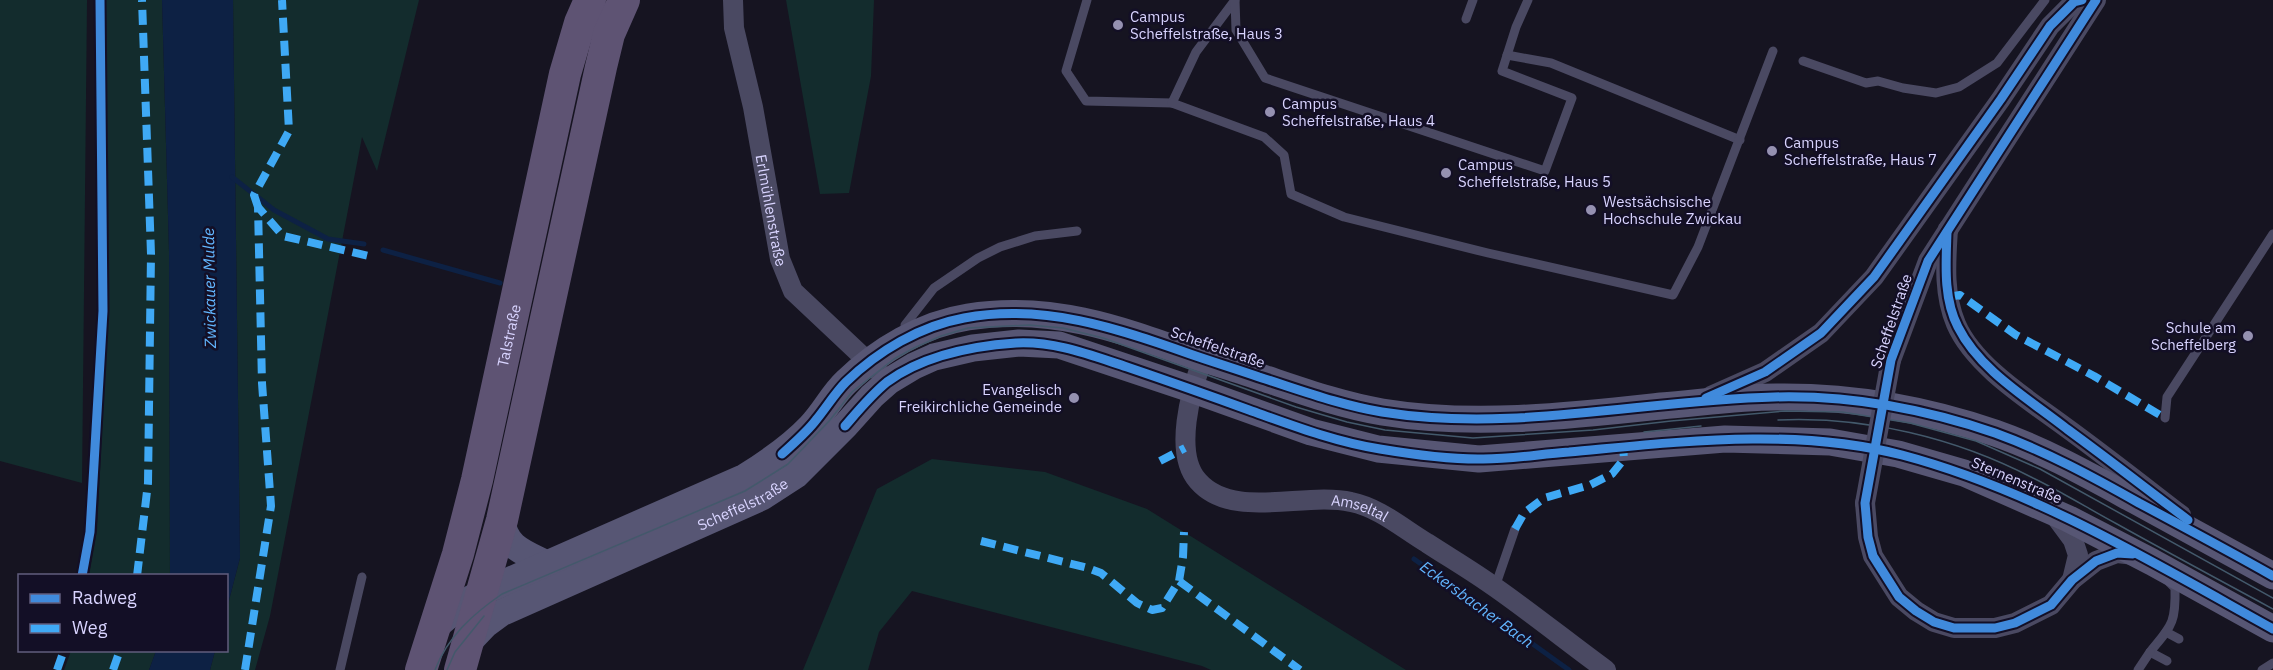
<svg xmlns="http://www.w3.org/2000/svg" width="2273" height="670" viewBox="0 0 2273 670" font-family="'IBM Plex Sans',sans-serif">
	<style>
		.green { fill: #132c2d }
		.water { fill: #0d2144 }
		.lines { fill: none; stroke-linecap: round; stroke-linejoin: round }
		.stream { stroke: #0d2144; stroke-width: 5 }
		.lane { stroke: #4a4962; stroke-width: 9 }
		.street { stroke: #4a4962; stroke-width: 20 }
		.secondary { stroke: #575674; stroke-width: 27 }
		.primary { stroke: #5e5373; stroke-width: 32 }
		.tram { stroke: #43596b; stroke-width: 1.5 }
		.street-bridge { stroke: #4a4962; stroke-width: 20 }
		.quiet { stroke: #3fa9f5; stroke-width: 8; stroke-dasharray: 15 8; stroke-linecap: butt }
		.cycleway-casing { stroke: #130f26; stroke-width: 13 }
		.cycleway { stroke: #408adc; stroke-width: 9 }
		.poi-dot { fill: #9591b1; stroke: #130f26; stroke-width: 2 }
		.labels { text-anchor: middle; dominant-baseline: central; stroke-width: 5; stroke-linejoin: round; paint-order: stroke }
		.poi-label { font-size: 15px; fill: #d9d4ff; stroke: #130f26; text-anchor: start }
		.street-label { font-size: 15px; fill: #d9d4ff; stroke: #130f26 }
		.water-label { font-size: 16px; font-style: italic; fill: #62b6ff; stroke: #130f26 }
	</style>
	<rect width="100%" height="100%" fill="#161421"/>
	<g class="green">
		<polygon points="0,0 87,0 82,483 0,461"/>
		<polygon points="106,0 162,0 169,251 170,575 89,576 97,531 108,310"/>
		<polygon points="233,0 419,0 377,171 362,137 270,616 255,670 210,670 215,651 226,650 227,608 240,558"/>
		<polygon points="786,0 874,0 871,76 849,193 820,194"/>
		<polygon points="932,459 1045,472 1147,509 1406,670 1211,670 1202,666 912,591 879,632 868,670 803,670 877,489"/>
		<polygon points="71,651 71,650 156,651 149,670 64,670"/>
	</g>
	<g class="water">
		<polygon points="162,0 233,0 240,558 227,608 226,576 170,575 169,251"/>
		<polygon points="156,651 156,650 215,651 210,670 149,670"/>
	</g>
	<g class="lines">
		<g class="stream">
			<polyline points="232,177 274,210 328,239 364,244"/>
			<polyline points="383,250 500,283"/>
			<polyline points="1414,559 1569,670"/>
		</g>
		<g class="lane">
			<polyline points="1087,0 1066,71 1086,101 1172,103 1196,52 1235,0"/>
			<polyline points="1235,0 1236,30 1265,78 1545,171 1572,98 1502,71 1516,27 1528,0"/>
			<polyline points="1466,19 1473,0"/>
			<polyline points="1507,55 1551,63 1740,140"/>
			<polyline points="1803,61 1866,83 1878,81 1903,88 1936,93 1959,87 1997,63 2045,0"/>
			<polyline points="1172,103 1264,137 1284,155 1291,194 1344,217 1488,253 1673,295 1698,247 1773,51"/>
			<polyline points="906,332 905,325 934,288 978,258 1000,247 1035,236 1077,231"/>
			<polyline points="2165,418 2167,397 2273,234"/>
			<polyline points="1495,587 1515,529"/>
			<polyline points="2166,632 2179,639"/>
			<path d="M2167,661l-17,-9c21,-26 26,-28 25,-64l-6,-6"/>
			<polyline points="340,670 362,577"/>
			<polyline points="2138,670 2150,652"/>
			<polyline points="2262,670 2273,663"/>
		</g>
		<g class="street">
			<path id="s1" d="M733,0l1,28 19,79 27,152 13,32 85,80"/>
			<path d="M1948,229c-2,32 -5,64 8,95 18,42 73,76 108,102 40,29 78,59 117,89"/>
			<path id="s2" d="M1203,359c-12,31 -30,94 -5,122 35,40 107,10 153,21 29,6 51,26 76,41 23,15 47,29 69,45 37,26 73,55 110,82"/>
			<polyline points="1891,360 1928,261 2096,0"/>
			<polyline points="1711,396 1765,372 1821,333 1874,277 2001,99 2050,26 2074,2 2082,0"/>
			<polyline points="1865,503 1868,537 1873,556 1899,597 1916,611 1934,622 1954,628 1995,628 2015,623 2051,605 2072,580 2096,561 2117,553 2135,555"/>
			<polyline points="2053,513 2073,540 2078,555 2072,580"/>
		</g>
		<g class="secondary">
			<path d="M502,520c2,27 23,33 45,44"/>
			<path d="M434,628l28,-24 19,-11 264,-116c24,-15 46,-30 65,-50 14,-14 22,-32 36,-45 33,-32 77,-58 122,-65 81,-13 150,11 224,38 24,8 48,15 71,23 39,13 78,27 119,34 91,15 187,4 279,-6 38,-3 77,-9 115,-9 74,-1 149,12 219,36 49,17 95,43 141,68 45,25 91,50 137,75"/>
			<path id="s3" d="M465,646l21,-22 15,-11 261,-116 34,-22 49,-49 27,-30 17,-15 25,-15 20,-9 39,-9 46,-5 40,2 132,44 120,43 67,17 101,10 246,-20 105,3 68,12 66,19 105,46 83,43 121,67"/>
		</g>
		<g class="primary">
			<path id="s4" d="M421,670l37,-116 19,-74 88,-406 15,-51 10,-23"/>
			<polyline points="460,670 502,520 601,67 609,34 624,0"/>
		</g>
		<g class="tram">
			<path d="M1778,420c88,-4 178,18 255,58 29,14 56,31 84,46 52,29 104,57 156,85"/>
			<polyline points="1644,432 1701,426"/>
			<path d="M435,670c13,-34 38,-56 67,-76l243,-103 43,-27 42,-44 22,-28 42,-33 20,-11 27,-12 27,-8 61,-3 34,3 40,10 193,69 51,15 38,8 88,8 120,-8 78,-9 114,-10 57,1 68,11 66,18 64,28 233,129"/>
			<polyline points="447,670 455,652 484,616"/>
		</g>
		<polyline class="street-bridge" points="1865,503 1891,360"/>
		<g class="quiet">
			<polyline points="258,207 254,195 289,131 282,0"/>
			<polyline points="1948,297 1960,295 2016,335 2094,376 2165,418"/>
			<polyline points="1160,461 1185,448"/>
			<polyline points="1515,529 1524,513 1544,498 1590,485 1612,474 1624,459 1623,447"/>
			<polyline points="981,541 1088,568 1101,573 1137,603 1152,610 1162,608 1179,581 1183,557 1184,532"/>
			<polyline points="137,576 148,483 151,254 142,0"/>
			<polyline points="1179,581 1300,670"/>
			<polyline points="57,670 64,650"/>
			<polyline points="113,670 120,650"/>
			<polyline points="245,670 271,506 262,383 258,207 283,236 369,256"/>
		</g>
		<defs>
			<g id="cycleway">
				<polyline points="2096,0 1928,261 1891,360 1865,503 1868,537 1873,556 1899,597 1916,611 1934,622 1954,628 1995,628 2015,623 2051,605 2072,580 2096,561 2117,553 2133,554"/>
				<path d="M1947,232c-1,31 -4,66 11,95 22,44 71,72 109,102 41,30 81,61 121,91"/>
				<polyline points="1706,398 1765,372 1821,333 1874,277 2001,99 2050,26 2074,2 2082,0"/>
				<path d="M845,426c13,-15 26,-31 42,-44 37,-27 84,-36 129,-39 39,-2 74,12 111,24 41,14 81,28 122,43 42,15 86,32 131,39 30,5 68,10 98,10 30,1 61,-5 91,-7 110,-10 225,-25 333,3 132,35 252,108 371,174"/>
				<path d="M782,454c12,-11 25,-22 34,-34 10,-12 19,-27 30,-38 32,-31 74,-56 118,-64 79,-15 153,10 226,36 23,8 46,15 69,23 41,13 81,28 123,35 131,21 262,-12 392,-15 74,-2 151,12 221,36 50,18 98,44 144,70 45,24 90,48 134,73"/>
				<polyline points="82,576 90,532 103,311 100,0"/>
			</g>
		</defs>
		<use href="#cycleway" class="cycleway-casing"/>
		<use href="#cycleway" class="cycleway"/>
	</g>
	<g class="poi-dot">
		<circle cx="1118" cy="25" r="6"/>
		<circle cx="1270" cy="112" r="6"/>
		<circle cx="1772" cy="151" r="6"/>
		<circle cx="1446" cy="173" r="6"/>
		<circle cx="1591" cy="210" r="6"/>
		<circle cx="2248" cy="336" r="6"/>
		<circle cx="1074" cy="398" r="6"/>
	</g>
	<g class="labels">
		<g class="poi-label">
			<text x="1130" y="16">Campus<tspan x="1130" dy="17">Scheffelstraße, Haus 3</tspan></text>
			<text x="1282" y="103">Campus<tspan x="1282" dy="17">Scheffelstraße, Haus 4</tspan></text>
			<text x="1784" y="142">Campus<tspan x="1784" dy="17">Scheffelstraße, Haus 7</tspan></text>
			<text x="1458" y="164">Campus<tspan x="1458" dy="17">Scheffelstraße, Haus 5</tspan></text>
			<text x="1603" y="201">Westsächsische<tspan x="1603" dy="17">Hochschule Zwickau</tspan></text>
			<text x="2236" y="327" text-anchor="end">Schule am<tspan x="2236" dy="17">Scheffelberg</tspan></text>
			<text x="1062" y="389" text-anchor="end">Evangelisch<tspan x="1062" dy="17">Freikirchliche Gemeinde</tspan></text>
		</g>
		<g class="street-label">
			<text stroke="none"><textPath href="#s1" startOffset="214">Erlmühlenstraße</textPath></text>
			<text transform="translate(1891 321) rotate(-71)">Scheffelstraße</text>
			<text stroke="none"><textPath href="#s4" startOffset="346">Talstraße</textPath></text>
			<text transform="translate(1218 347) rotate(19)">Scheffelstraße</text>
			<text transform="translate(2017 480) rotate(23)">Sternenstraße</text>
			<text stroke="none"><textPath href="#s3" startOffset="314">Scheffelstraße</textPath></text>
			<text stroke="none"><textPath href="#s2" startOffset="296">Amseltal</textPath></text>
		</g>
		<g class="water-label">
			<text transform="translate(209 288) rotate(-91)">Zwickauer Mulde</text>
			<text transform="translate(1477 604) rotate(36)">Eckersbacher Bach</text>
		</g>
	</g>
	<rect x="18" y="574" width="210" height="78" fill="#130f26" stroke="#625e7d" stroke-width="1.5"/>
	<rect x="30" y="594" width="30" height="9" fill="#408adc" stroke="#625e7d" stroke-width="1.5"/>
	<text x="72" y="604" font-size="18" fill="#d9d4ff">Radweg</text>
	<rect x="30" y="624" width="30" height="9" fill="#3fa9f5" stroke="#625e7d" stroke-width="1.5"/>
	<text x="72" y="634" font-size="18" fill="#d9d4ff">Weg</text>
</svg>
